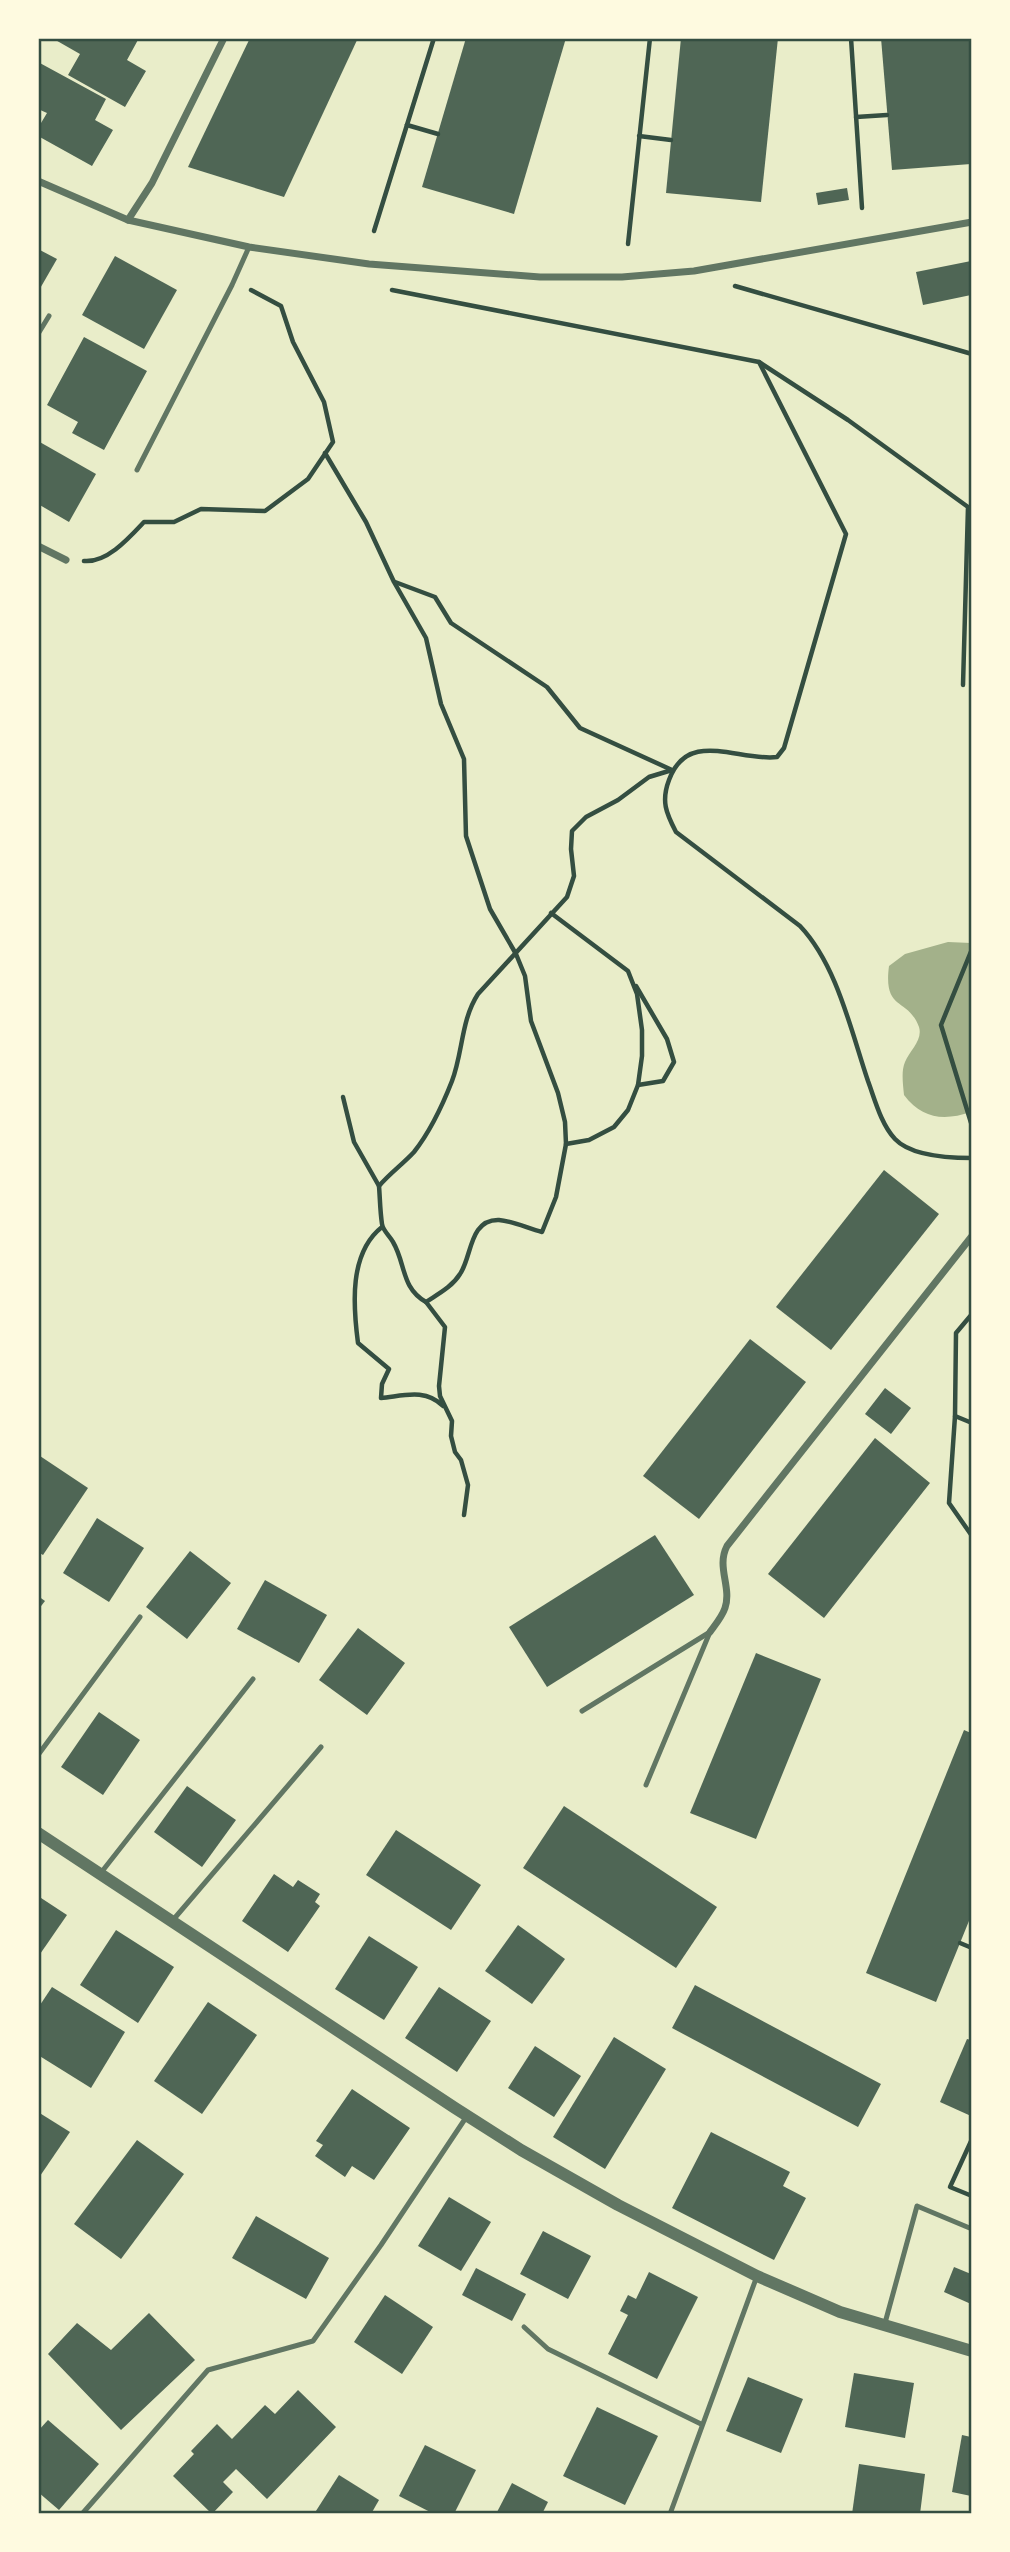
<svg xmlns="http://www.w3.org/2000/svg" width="1010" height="2552" viewBox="0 0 1010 2552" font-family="'Open Sans',sans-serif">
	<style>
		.water { fill: #a3b18a }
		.building { fill: #4f6655 }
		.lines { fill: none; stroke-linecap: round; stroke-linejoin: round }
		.path { stroke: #344e41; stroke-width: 4.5 }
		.service { stroke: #617663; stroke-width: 5 }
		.minor { stroke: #617663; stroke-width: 7 }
		.tertiary { stroke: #617663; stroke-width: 12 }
		.neatline { fill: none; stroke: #344e41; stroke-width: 2.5 }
	</style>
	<rect width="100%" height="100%" fill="#e9edc9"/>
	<path class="water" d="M948,942l23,1v169c-27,9 -49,7 -67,-17 -1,-11 -3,-24 1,-33 5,-12 18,-22 14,-35 -11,-30 -36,-15 -30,-61l16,-12z"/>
	<g class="building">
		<polygon points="52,38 139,38 127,60 146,71 125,107 68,75 80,54"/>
		<polygon points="250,38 358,38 284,197 188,167"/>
		<polygon points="466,38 566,38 514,214 422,187"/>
		<polygon points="681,38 778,38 761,202 666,193"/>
		<polygon points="881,38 971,38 971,164 892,170"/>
		<polygon points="38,62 106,99 95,120 113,130 92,166 38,136 38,128 47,113 38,109"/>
		<polygon points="847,188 849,200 818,205 816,193"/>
		<polygon points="38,249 57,259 38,292"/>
		<polygon points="115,256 177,290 144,349 82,315"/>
		<polygon points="971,261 971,295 923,305 916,272"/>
		<polygon points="84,337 147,371 104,450 72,433 78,422 47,405"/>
		<polygon points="38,441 96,474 69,522 38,504"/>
		<polygon points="884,1170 939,1214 831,1350 776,1307"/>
		<polygon points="750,1339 806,1382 699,1519 643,1476"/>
		<polygon points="885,1388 911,1408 891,1434 865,1414"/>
		<polygon points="875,1438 930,1483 824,1618 768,1574"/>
		<polygon points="40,1456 88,1488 43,1555 38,1552"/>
		<polygon points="97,1518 144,1548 109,1602 63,1573"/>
		<polygon points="655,1535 694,1595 547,1687 509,1627"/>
		<polygon points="190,1551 231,1583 187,1639 146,1607"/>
		<polygon points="265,1580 327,1615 299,1663 237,1629"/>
		<polygon points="38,1596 45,1601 38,1610"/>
		<polygon points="358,1628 405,1663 367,1715 319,1680"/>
		<polygon points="756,1653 821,1679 756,1839 690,1813"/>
		<polygon points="99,1712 140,1740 103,1795 61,1767"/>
		<polygon points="964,1730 971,1733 971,1916 936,2002 866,1973"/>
		<polygon points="187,1786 236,1820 202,1867 154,1832"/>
		<polygon points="564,1806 717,1907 676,1968 523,1868"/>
		<polygon points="396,1830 481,1885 451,1930 366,1875"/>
		<polygon points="274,1874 293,1887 298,1880 320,1894 315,1902 320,1906 288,1952 242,1921"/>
		<polygon points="38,1896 67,1915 38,1957"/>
		<polygon points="518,1925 565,1959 532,2004 485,1971"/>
		<polygon points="116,1930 174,1967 138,2023 80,1985"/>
		<polygon points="369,1936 418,1967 384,2020 335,1989"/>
		<polygon points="695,1985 881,2084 858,2127 672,2028"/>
		<polygon points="52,1987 125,2032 91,2088 38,2055 38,2008"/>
		<polygon points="439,1987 491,2021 457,2072 405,2038"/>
		<polygon points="208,2002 257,2035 202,2114 154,2081"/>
		<polygon points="614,2037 666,2069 605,2169 553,2137"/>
		<polygon points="967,2039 971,2040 971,2116 940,2102"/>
		<polygon points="535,2046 581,2076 554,2117 508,2088"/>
		<polygon points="352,2089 410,2128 374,2180 352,2166 345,2177 315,2156 323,2145 316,2141"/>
		<polygon points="38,2112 70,2132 38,2179"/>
		<polygon points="711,2132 790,2172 783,2186 806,2198 774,2260 672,2208"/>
		<polygon points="137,2140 184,2174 121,2259 74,2224"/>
		<polygon points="449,2197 491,2222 461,2271 418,2246"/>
		<polygon points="256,2216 329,2258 306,2299 232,2258"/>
		<polygon points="543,2231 591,2256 568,2299 520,2274"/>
		<polygon points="954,2267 971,2274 971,2304 944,2292"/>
		<polygon points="476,2268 526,2294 512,2321 462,2295"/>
		<polygon points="649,2272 698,2297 657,2379 608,2354 628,2315 620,2311 628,2295 636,2299"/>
		<polygon points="385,2295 433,2327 402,2374 354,2342"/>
		<polygon points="149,2313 195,2360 121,2430 48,2354 77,2323 111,2350"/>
		<polygon points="854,2373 914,2383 905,2438 845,2427"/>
		<polygon points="748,2377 803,2399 781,2453 726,2431"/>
		<polygon points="298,2390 336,2427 267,2499 236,2469 223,2482 233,2492 212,2514 173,2476 194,2454 191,2451 217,2424 232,2439 265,2405 275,2414"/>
		<polygon points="597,2407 658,2436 625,2505 563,2476"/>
		<polygon points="48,2420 99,2464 59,2510 38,2492 38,2431"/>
		<polygon points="962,2435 971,2437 971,2496 952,2492"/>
		<polygon points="425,2445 476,2470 454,2514 434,2514 399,2496"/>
		<polygon points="859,2464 925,2474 920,2514 852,2514"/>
		<polygon points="339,2475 379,2500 371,2514 314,2514"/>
		<polygon points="512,2483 548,2502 542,2514 496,2514"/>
	</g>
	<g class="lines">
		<g class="path">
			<polyline points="851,38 862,208"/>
			<polyline points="856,117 887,115"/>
			<polyline points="407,125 438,134"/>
			<polyline points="639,136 671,140"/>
			<polyline points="374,231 434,38"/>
			<polyline points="628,244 650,38"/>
			<polyline points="735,286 972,354"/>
			<polyline points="392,290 759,362 848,420 968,507 963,685"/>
			<path d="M759,362l87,172 -62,214 -7,9c-38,5 -89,-29 -108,23 -8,21 -3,33 7,52l124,94c37,39 51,105 68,155 7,19 13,43 27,58 16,17 55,19 77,19"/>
			<path d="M325,453l41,69 28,60 32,56 15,66 23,55 2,77 24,73 26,45 9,22 6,45 27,72 7,29 1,22 -10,53 -14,35c-13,-3 -29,-11 -43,-12 -30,-1 -27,37 -39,54 -8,13 -22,20 -34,28l19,25 -6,59 1,10 12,25 -1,15 4,16 6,8 7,25 -4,30"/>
			<path d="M84,561c23,2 45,-23 60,-39h30l27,-13 64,2 43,-32 25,-37 -9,-40 -31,-60 -12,-36 -30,-16"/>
			<path d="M395,582l40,15 16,26 96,64 33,41 92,42 -23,7 -31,23 -32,17 -14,14 -1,18 3,27 -7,21 -89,97c-17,26 -15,58 -26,87 -9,23 -23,52 -38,71 -11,12 -24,21 -35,34 1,12 1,25 3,38 1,7 8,12 11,18 13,22 8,46 33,60"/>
			<polyline points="551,913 628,971 637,994 642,1030 642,1056 638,1085 628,1110 614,1127 589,1140 566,1144"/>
			<polyline points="972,949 941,1025 972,1126"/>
			<polyline points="636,986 667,1039 674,1062 663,1081 638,1085"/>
			<polyline points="343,1097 354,1142 379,1186"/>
			<path d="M382,1227c-33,26 -29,78 -24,116l31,26 -7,15 -1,14c22,-2 44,-10 62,8"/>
			<polyline points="972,1314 956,1333 955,1416 949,1503 972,1536"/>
			<polyline points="955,1416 972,1423"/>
			<polyline points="960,1943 972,1948"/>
			<polyline points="972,2139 950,2187 972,2196"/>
		</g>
		<g class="service">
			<polyline points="38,334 49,316"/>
			<polyline points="137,470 232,285 249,247"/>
			<polyline points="582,1711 710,1632"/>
			<polyline points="38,1755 140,1617"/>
			<polyline points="646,1785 710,1632"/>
			<polyline points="100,1874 253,1679"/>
			<polyline points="173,1920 321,1747"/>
			<polyline points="885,2323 917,2206 972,2229"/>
			<polyline points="524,2327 548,2349 701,2424"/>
			<polyline points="82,2514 208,2370 313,2341 381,2245 467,2116"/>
			<polyline points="670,2514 757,2276"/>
		</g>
		<g class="minor">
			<polyline points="38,181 128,220 249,247 369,264 540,277 622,277 694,271 972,222"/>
			<polyline points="128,220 152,183 224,38"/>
			<polyline points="38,546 66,560"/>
			<path d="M710,1632c5,-7 12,-15 15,-24 7,-21 -9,-41 2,-62l245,-310"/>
		</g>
		<polyline class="tertiary" points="38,1833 455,2108 521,2150 618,2205 757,2276 840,2312 972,2351"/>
	</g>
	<rect width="1010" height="2552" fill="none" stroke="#fefae0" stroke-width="80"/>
	<rect x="40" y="40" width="930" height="2472" class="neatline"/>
</svg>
